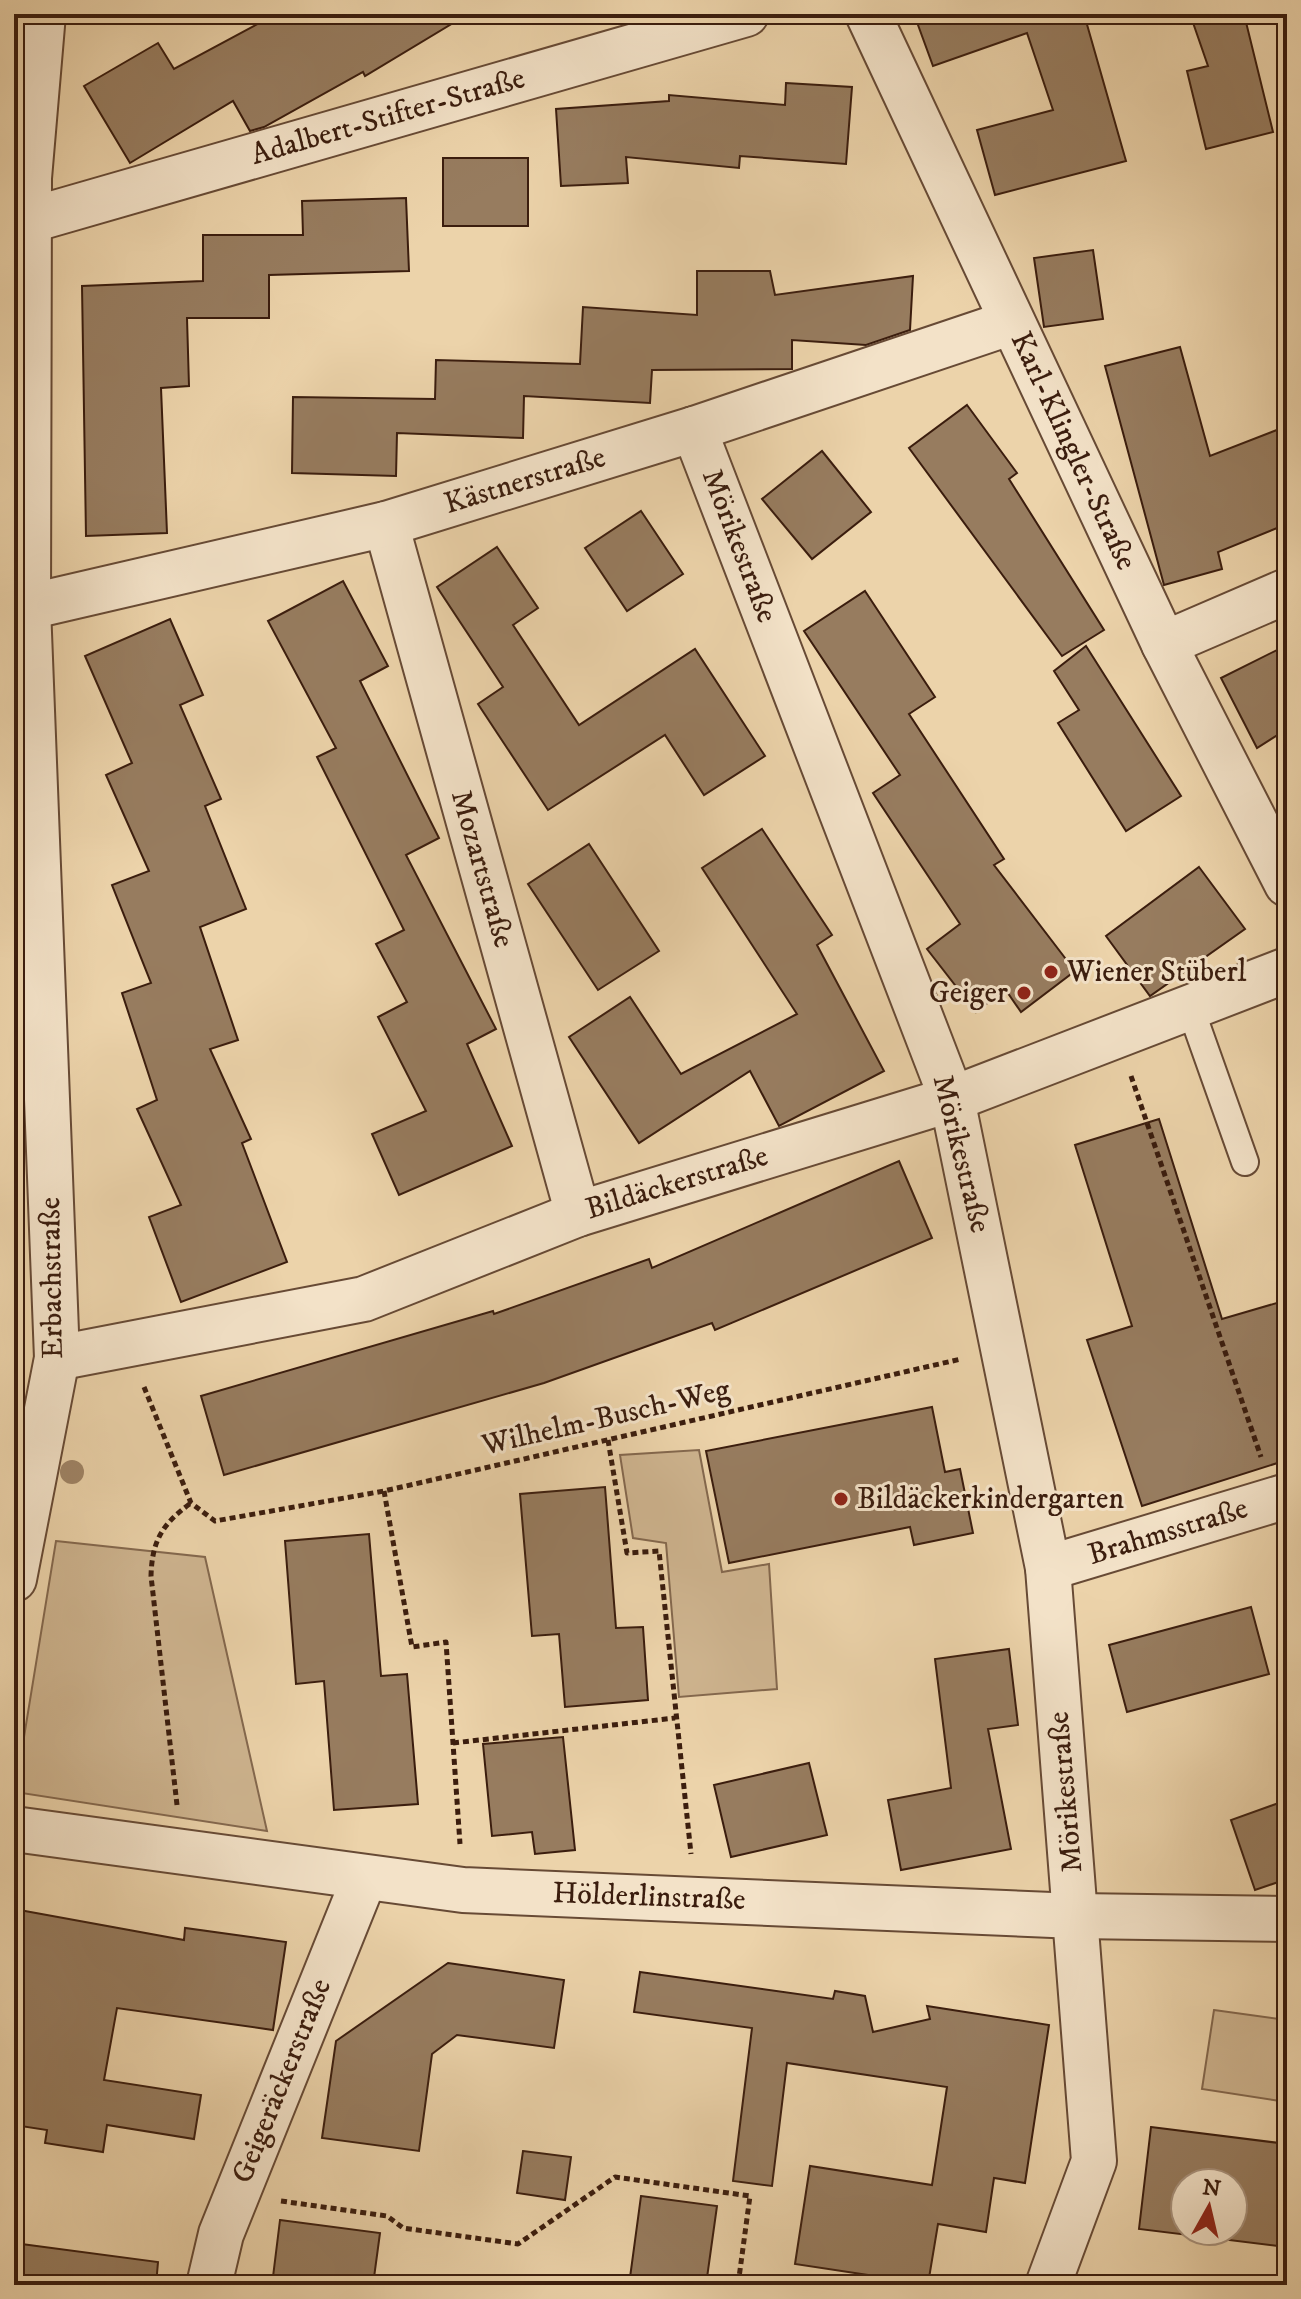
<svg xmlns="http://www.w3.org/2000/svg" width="1301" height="2299" viewBox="0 0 1301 2299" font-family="'IM FELL DW Pica',serif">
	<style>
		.green { fill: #ceb48f; stroke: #84684e; stroke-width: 2 }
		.building { fill: #977c5f; stroke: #3b1d0e; stroke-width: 2; fill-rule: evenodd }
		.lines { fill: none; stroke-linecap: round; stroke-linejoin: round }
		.lane-casing { stroke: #674a35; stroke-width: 30 }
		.street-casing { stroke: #674a35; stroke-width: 48 }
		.path { stroke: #3b1d0e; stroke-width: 5; stroke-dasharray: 6 4; stroke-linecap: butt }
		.lane { stroke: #f3e2c8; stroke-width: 26 }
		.street { stroke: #f3e2c8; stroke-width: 44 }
		.tree { fill: #9f8466 }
		.poi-dot { fill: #8f2418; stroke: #f3e2c8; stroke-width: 3 }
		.labels { text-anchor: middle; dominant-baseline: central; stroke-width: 6; stroke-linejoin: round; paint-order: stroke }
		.street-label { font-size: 30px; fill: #3b1d0e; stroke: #f3e2c8 }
		.poi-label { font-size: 30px; fill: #3b1d0e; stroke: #f3e2c8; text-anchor: start }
	</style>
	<rect width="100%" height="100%" fill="#ecd3aa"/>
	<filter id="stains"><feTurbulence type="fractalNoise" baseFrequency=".0025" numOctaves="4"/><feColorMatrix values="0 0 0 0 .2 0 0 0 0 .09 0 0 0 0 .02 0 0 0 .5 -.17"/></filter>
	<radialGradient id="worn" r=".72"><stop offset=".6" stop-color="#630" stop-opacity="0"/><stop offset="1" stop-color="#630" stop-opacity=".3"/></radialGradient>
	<g class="green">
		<polygon points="699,1450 722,1572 769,1564 777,1689 679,1697 666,1543 633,1538 620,1455"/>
		<polygon points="56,1541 205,1557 267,1831 15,1792"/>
		<polygon points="1214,2010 1287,2020 1287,2102 1202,2089"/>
	</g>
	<g class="building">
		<polygon points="276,14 468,14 365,76 363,72 264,127 250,131 233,101 130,163 84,86 158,43 174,69"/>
		<polygon points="914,14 1084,14 1126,161 995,195 977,130 1053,110 1027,33 933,66"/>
		<polygon points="1190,14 1244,14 1273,132 1206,149 1187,71 1208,66"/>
		<polygon points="786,83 852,87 846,164 740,156 739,168 626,157 628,183 561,186 556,109 669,101 669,95 785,105"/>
		<rect x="443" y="158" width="85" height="68"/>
		<polygon points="406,198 409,271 269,275 269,318 187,318 189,386 161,388 167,533 86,536 82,286 203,281 203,235 303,235 302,201"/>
		<polygon points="1093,250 1103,319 1044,327 1034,258"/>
		<polygon points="697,271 770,271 775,295 913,276 910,330 866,345 792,340 792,369 652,370 650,403 524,396 523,438 397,433 396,476 292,473 293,397 435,399 436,360 580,364 583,307 697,315"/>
		<polygon points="1180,347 1210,456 1287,426 1287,524 1218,552 1222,569 1164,585 1105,366"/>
		<polygon points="967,405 1017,473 1009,479 1104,630 1062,656 909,448"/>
		<polygon points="822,451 871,512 812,559 762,499"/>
		<polygon points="641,511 683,574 627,611 585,548"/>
		<polygon points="497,547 538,608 513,625 579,725 695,649 765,756 704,795 665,735 548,810 478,704 503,687 437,587"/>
		<polygon points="343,581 388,666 360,681 439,838 406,855 496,1029 467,1044 512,1146 399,1195 372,1134 426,1111 378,1017 407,1002 376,944 404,930 317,757 336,748 268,621"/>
		<polygon points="865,591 935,697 909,714 1004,859 994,865 1075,971 1021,1012 1005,989 976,1012 927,949 960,924 873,793 900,775 804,631"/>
		<polygon points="170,619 203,695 180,705 221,799 205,806 246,909 200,927 238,1040 210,1049 251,1139 242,1143 287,1262 181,1302 149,1217 181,1205 137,1109 157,1100 122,993 151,983 112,885 149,871 106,775 132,763 85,656"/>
		<polygon points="1287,645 1287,729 1257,748 1221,678"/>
		<polygon points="1086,646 1181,796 1126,831 1058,723 1079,710 1054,671"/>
		<polygon points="762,829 832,935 817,945 884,1071 779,1126 750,1071 639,1143 569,1037 630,997 681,1074 797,1014 702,868"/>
		<polygon points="589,844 659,951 598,990 528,884"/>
		<polygon points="1199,867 1245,929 1150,996 1106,936"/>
		<polygon points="1159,1119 1222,1319 1287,1300 1287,1460 1142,1506 1087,1340 1132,1326 1075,1145"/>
		<polygon points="899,1161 932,1238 715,1330 712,1323 544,1383 224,1475 201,1396 493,1311 494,1314 649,1259 652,1268"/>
		<polygon points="932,1407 945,1472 960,1469 973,1533 914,1545 910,1527 729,1563 706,1451"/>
		<polygon points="605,1487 616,1628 643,1627 648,1700 565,1707 559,1634 532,1636 520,1494"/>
		<polygon points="369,1534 381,1676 407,1674 418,1804 334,1810 324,1681 296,1684 285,1541"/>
		<polygon points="1251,1607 1269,1674 1127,1712 1109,1645"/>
		<polygon points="1009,1649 1018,1725 988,1729 1011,1849 901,1870 888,1800 951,1788 935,1659"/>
		<polygon points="563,1737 575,1850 535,1854 532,1832 492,1836 483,1744"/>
		<polygon points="809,1763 827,1835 731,1857 714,1785"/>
		<polygon points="1287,1800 1287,1879 1255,1890 1231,1820"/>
		<polygon points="14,1909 184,1940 185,1928 286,1942 273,2030 117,2008 104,2080 201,2095 194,2139 107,2125 103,2152 45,2143 47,2130 14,2125"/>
		<polygon points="448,1963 564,1980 554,2048 457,2035 432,2054 419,2151 322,2138 336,2041"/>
		<polygon points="640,1972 833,1999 835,1991 865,1996 873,2032 930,2019 927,2006 1049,2025 1025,2183 994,2178 986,2232 938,2224 928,2284 795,2264 810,2166 932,2185 947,2087 787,2063 772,2186 733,2181 752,2028 634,2012"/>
		<path d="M1151,2127l136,17v103l-148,-18zM1185,2183h48v48h-48z"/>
		<polygon points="523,2151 571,2157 565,2200 517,2193"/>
		<polygon points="641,2196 717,2206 706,2285 629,2285"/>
		<polygon points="280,2220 380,2233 373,2285 272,2285"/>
		<polygon points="14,2243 158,2262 156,2285 14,2285"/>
	</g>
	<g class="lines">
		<defs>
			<polyline id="lane" points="1190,1007 1245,1162"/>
			<g id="street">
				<polyline points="868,14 1164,644 1287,884"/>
				<polyline points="31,220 746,14"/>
				<polyline points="694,429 952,1099 1048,1568 1094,2161 1048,2285"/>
				<polyline points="386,524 578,1214"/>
				<polyline points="28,607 386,524 694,429 1012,322"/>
				<polyline points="1164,644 1287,591"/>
				<polyline points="57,1358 364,1299 578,1214 952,1099 1287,970"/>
				<polyline points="1048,1568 1287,1496"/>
				<polyline points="14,1579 57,1358 28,607 29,178 43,14"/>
				<polyline points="14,1829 463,1890 1076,1916 1287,1919"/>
				<polyline points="209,2285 221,2234 364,1879"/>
			</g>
		</defs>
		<use href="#lane" class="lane-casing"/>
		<use href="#street" class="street-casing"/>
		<g class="path">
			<polyline points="1131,1076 1261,1457"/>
			<polyline points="144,1387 191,1503 215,1521 384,1491 961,1359"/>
			<polyline points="608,1440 627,1553 659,1551 691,1854"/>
			<polyline points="384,1491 412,1647 446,1642 460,1844"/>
			<polyline points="453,1743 675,1718"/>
			<path d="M177,1805l-26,-229c1,-35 11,-52 40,-73"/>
			<polyline points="281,2201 387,2216 403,2228 518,2244 615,2177 750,2196 738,2285"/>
		</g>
		<use href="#lane" class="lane"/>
		<use href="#street" class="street"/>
	</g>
	<circle class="tree" cx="72" cy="1472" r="12"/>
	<g class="poi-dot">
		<circle cx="1051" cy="972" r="8"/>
		<circle cx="1024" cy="993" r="8"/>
		<circle cx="841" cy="1499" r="8"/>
	</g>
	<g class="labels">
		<g class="street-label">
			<text transform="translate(388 117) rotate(-16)">Adalbert-Stifter-Straße</text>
			<text transform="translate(1073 451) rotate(65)">Karl-Klingler-Straße</text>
			<text transform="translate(525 481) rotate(-17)">Kästnerstraße</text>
			<text transform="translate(739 546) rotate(69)">Mörikestraße</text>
			<text transform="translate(482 869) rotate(74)">Mozartstraße</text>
			<text transform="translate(961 1154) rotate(76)">Mörikestraße</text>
			<text transform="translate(677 1183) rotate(-17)">Bildäckerstraße</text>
			<text transform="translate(52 1278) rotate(-91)">Erbachstraße</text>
			<text transform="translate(606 1418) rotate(-13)">Wilhelm-Busch-Weg</text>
			<text transform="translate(1168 1532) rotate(-17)">Brahmsstraße</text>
			<text transform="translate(1066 1792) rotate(-95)">Mörikestraße</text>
			<text transform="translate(649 1897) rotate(2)">Hölderlinstraße</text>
			<text transform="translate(282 2081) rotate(-68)">Geigeräckerstraße</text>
		</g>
		<g class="poi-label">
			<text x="1067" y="972">Wiener Stüberl</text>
			<text x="1008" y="993" text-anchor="end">Geiger</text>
			<text x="857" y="1499">Bildäckerkindergarten</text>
		</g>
	</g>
	<rect width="1301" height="2299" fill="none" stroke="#ecd3aa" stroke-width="48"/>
	<rect x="16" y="16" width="1269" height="2267" fill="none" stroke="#3b1d0e" stroke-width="4"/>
	<rect x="24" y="24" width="1253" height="2251" fill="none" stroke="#3b1d0e" stroke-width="2"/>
	<g transform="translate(1209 2207) rotate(8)"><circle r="38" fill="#f3e2c8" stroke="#a9937e" stroke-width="2"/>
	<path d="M0-6L14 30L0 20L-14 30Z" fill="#8f2418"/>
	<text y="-12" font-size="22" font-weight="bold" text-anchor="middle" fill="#3b1d0e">N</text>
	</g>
	<rect width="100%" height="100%" filter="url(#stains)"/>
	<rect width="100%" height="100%" fill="url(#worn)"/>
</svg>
